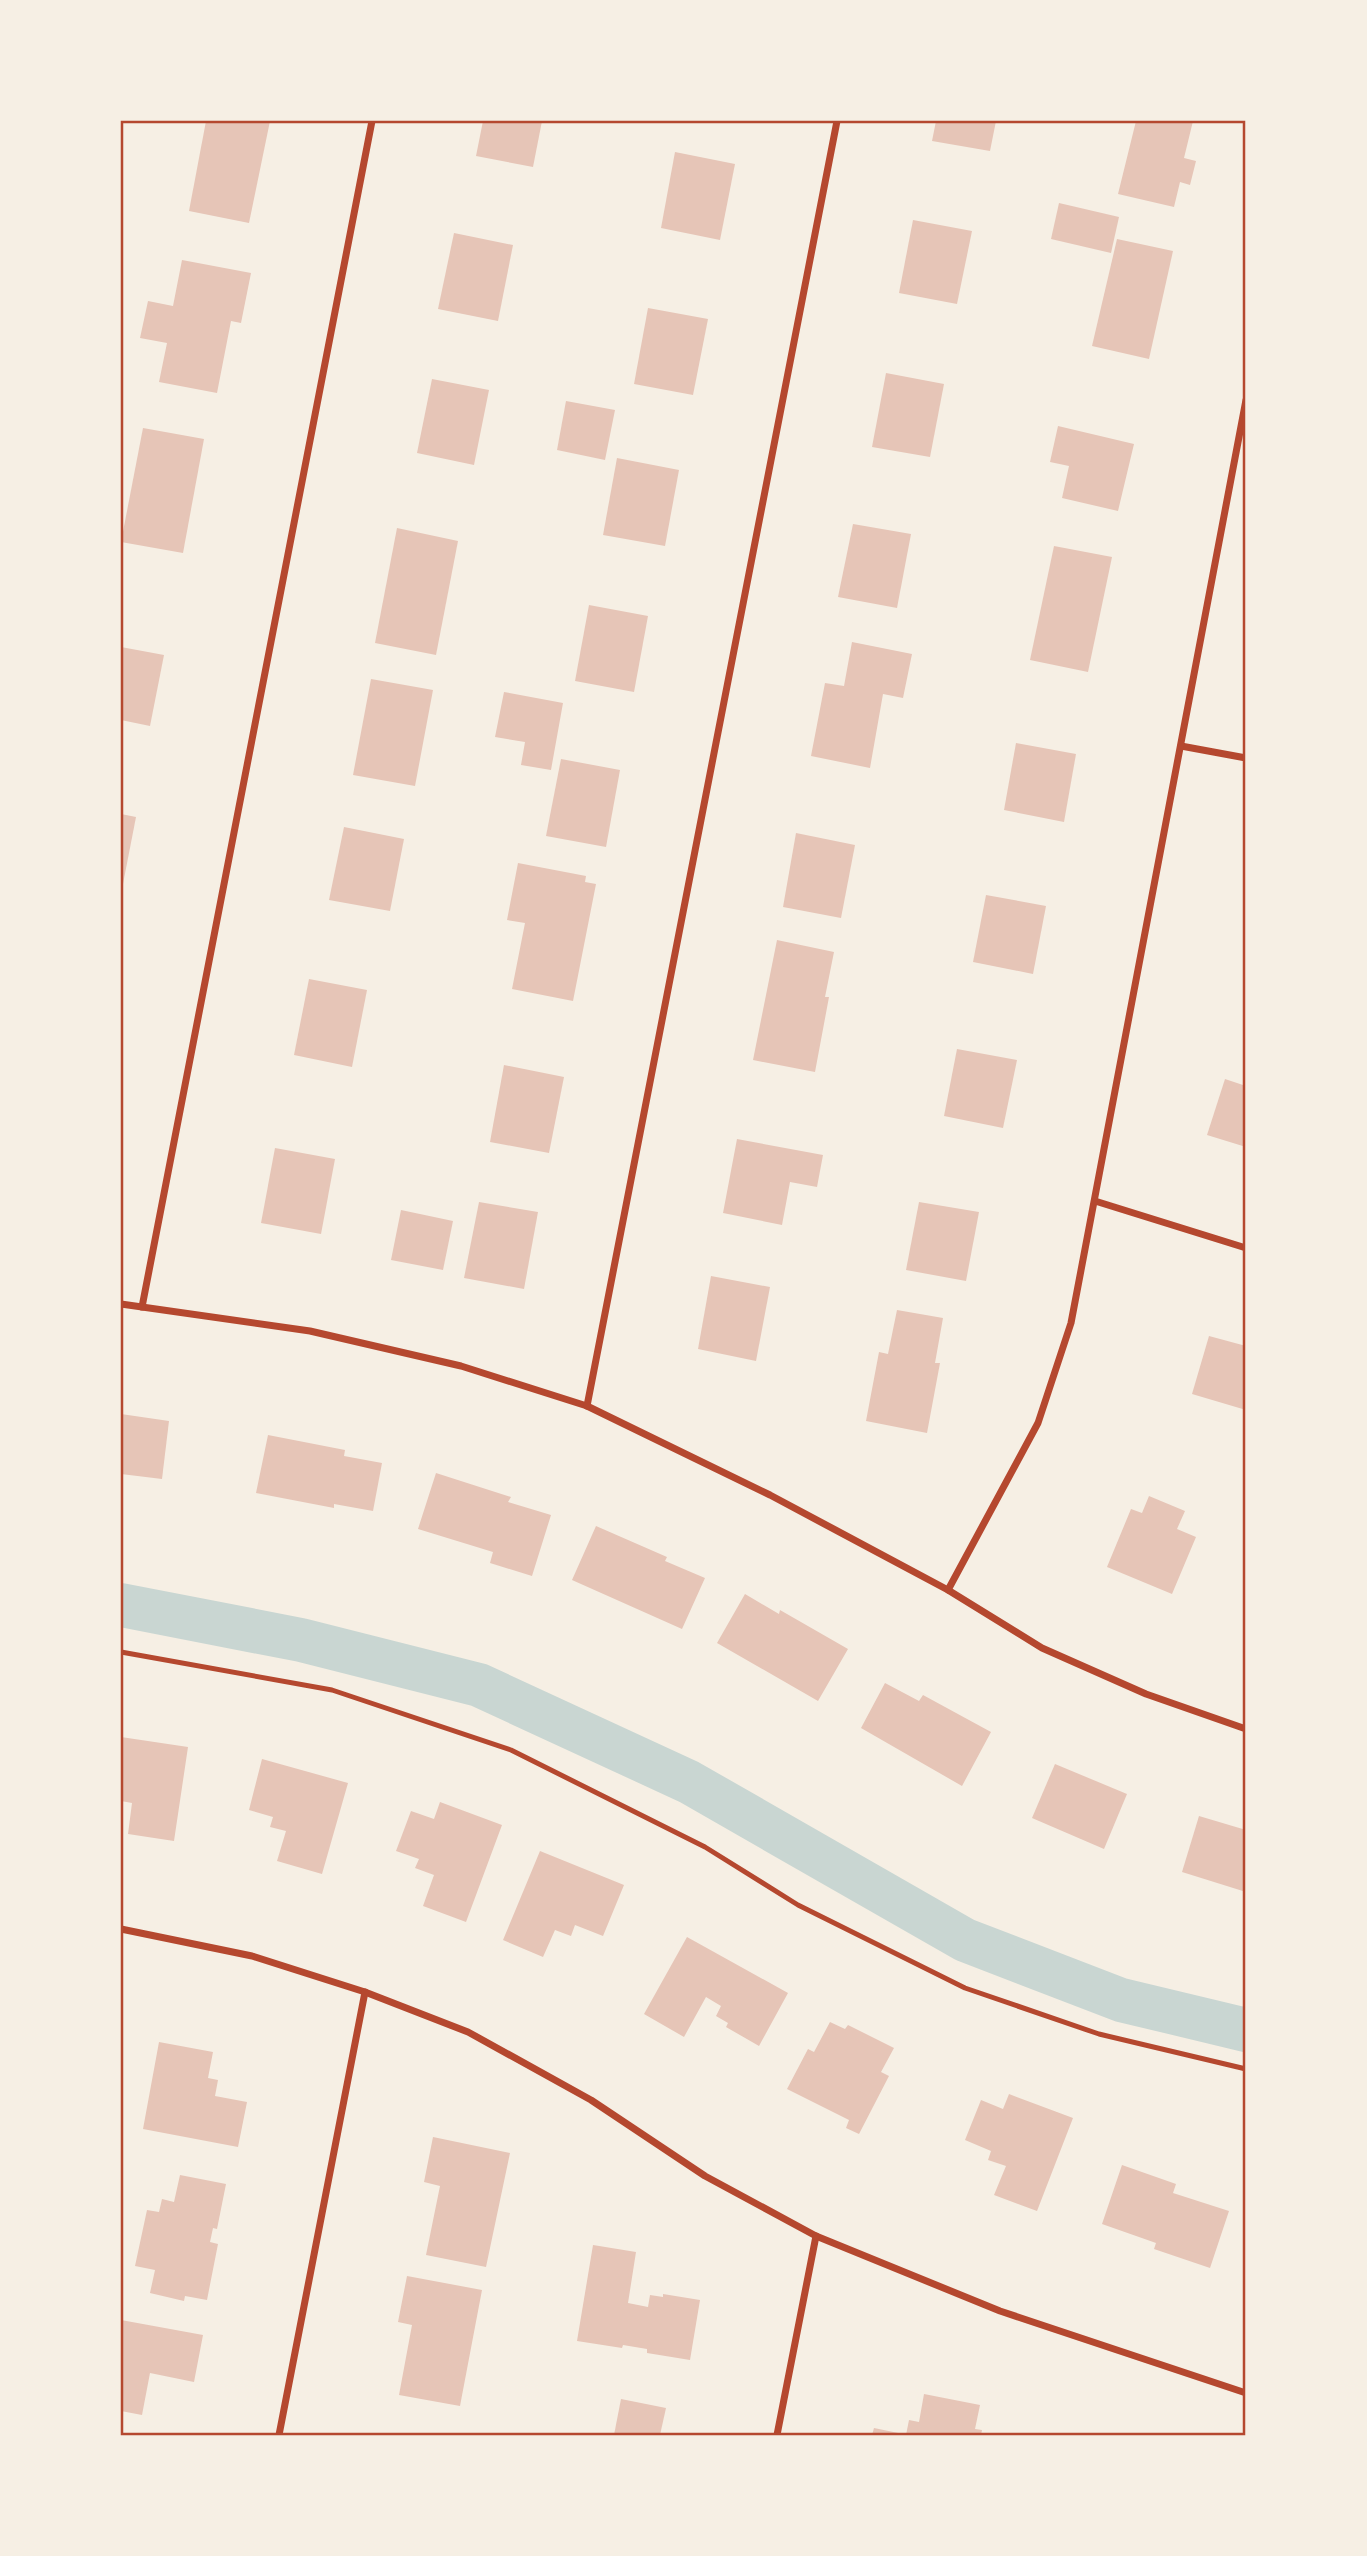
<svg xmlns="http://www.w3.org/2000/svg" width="1367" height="2556" viewBox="0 0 1367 2556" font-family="Raleway,sans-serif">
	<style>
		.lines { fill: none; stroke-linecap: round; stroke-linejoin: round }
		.canal { stroke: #c9d6d2; stroke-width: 44 }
		.building { fill: #e6c5b7 }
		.service { stroke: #b5482f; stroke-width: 5 }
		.minor { stroke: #b5482f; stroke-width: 7 }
		.neatline { fill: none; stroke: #b5482f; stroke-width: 2.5 }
	</style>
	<rect width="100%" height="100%" fill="#f6efe4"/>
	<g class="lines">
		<polyline class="canal" points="121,1605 301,1640 479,1685 689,1782 965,1940 1121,2000 1246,2030"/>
	</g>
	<g class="building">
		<polygon points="206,121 270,121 249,223 189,211"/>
		<polygon points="483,121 542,121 533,167 476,156"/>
		<polygon points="936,121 996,121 990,151 932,141"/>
		<polygon points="1136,121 1193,121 1184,158 1196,161 1190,185 1180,182 1174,207 1118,194"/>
		<polygon points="675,152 735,164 720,240 661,228"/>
		<polygon points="1059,203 1119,217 1111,253 1051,239"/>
		<polygon points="913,220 972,231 957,304 899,293"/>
		<polygon points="454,233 513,245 498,321 438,309"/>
		<polygon points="1117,239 1173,251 1149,359 1092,346"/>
		<polygon points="182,260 251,273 241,323 231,321 217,393 159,382 167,343 140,338 148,301 173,306"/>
		<polygon points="648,308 708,319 693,395 634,384"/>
		<polygon points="886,373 944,384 930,457 872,447"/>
		<polygon points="432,379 489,390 474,465 417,453"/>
		<polygon points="566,401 615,410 605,460 557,450"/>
		<polygon points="1058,426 1134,444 1118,511 1062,498 1069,466 1050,462"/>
		<polygon points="143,428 204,439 183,553 121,542"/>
		<polygon points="617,458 679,470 665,546 603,535"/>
		<polygon points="853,524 911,534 897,608 838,597"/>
		<polygon points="397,528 458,541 436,655 375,643"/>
		<polygon points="1054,546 1112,557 1088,672 1030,660"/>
		<polygon points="589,605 648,616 634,692 575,681"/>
		<polygon points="852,642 912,654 903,698 883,694 870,768 811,756 825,683 844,686"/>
		<polygon points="121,647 164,655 150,726 121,720"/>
		<polygon points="371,679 433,690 415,786 353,775"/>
		<polygon points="504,692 563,703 551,770 521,765 525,742 495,737"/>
		<polygon points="1016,743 1076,754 1064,822 1004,810"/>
		<polygon points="561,759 620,770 606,847 546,836"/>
		<polygon points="121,814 136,817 122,889 121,889"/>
		<polygon points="344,827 404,839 390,911 329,900"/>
		<polygon points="796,833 855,845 841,918 783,907"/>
		<polygon points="518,863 586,876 585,882 596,884 573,1001 512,989 525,923 507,920"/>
		<polygon points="986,895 1046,906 1033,974 973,962"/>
		<polygon points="777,940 834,952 825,997 829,997 815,1072 753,1060"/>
		<polygon points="309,979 367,990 352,1067 294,1055"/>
		<polygon points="957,1049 1017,1060 1003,1128 944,1116"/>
		<polygon points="504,1065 564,1077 549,1153 490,1142"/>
		<polygon points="1225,1079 1246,1086 1246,1147 1207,1135"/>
		<polygon points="737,1139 823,1155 817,1187 790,1182 782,1225 723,1213"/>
		<polygon points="275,1148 335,1159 321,1234 261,1223"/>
		<polygon points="479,1202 538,1212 524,1289 464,1278"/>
		<polygon points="919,1202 979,1212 966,1281 906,1270"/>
		<polygon points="401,1210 453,1221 443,1270 391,1260"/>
		<polygon points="711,1276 770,1287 756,1361 698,1349"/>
		<polygon points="897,1310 943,1318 935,1363 940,1363 927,1433 866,1421 879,1352 888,1354"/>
		<polygon points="1209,1336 1246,1346 1246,1410 1192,1394"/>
		<polygon points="121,1414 169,1421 162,1479 121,1474"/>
		<polygon points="268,1435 345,1450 344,1456 382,1463 373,1511 334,1504 334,1508 256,1493"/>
		<polygon points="436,1473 511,1497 508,1502 551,1515 532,1576 490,1563 493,1552 418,1529"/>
		<polygon points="1149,1496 1185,1511 1177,1529 1196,1537 1172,1594 1107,1567 1131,1509 1142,1513"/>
		<polygon points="596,1526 667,1557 665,1561 705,1578 682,1629 572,1580"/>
		<polygon points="745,1594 779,1614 780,1610 848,1649 818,1701 717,1643"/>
		<polygon points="885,1683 919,1701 923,1695 991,1732 962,1786 861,1728"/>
		<polygon points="121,1737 188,1747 174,1841 128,1834 132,1803 121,1801"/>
		<polygon points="262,1759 348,1783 322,1874 277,1861 286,1831 270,1827 273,1817 249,1810"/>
		<polygon points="1055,1764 1127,1794 1104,1849 1032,1818"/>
		<polygon points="440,1802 502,1825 466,1922 423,1906 434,1875 415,1868 419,1859 396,1851 411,1811 434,1819"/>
		<polygon points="1199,1816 1246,1830 1246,1892 1182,1872"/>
		<polygon points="540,1851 624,1885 603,1936 575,1925 571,1936 555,1930 543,1957 503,1940"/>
		<polygon points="687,1937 788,1993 759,2046 726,2027 728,2023 716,2016 721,2006 706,1997 684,2037 644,2014"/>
		<polygon points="830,2022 845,2029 848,2025 894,2048 881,2072 889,2076 859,2134 846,2128 849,2120 787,2089 808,2049 814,2052"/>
		<polygon points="159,2042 213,2052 208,2078 218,2080 215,2096 247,2102 238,2147 143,2129"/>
		<polygon points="1009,2094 1073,2118 1037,2211 994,2195 1006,2166 988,2160 991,2151 965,2140 981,2100 1003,2109"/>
		<polygon points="433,2137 510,2153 486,2267 426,2255 440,2186 424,2182"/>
		<polygon points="1122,2165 1176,2184 1173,2193 1229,2211 1210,2268 1154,2249 1156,2243 1102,2224"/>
		<polygon points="180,2175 226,2184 217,2229 213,2228 210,2242 218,2244 207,2300 185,2296 184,2301 150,2293 155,2270 135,2266 147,2210 159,2212 162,2199 174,2202"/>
		<polygon points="593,2245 636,2252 628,2303 648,2307 650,2295 663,2297 663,2294 700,2300 690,2360 647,2353 647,2349 623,2345 622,2348 577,2341"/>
		<polygon points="407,2276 482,2290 460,2406 399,2395 412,2325 398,2322"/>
		<polygon points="121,2320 203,2335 194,2382 150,2373 142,2415 121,2411"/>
		<polygon points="924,2394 980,2405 975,2429 982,2430 981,2435 906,2435 909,2420 919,2422"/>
		<polygon points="621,2399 666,2408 660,2435 614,2435"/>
		<polygon points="874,2428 903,2434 903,2435 872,2435"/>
	</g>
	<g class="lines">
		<polyline class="service" points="121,1652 332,1690 511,1750 705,1847 798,1905 965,1988 1099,2034 1246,2069"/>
		<g class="minor">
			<polyline points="1181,746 1246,758"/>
			<polyline points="1095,1201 1246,1248"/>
			<polyline points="121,1304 310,1331 461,1366 587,1406 770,1495 948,1590 1042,1648 1146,1694 1246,1729"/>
			<polyline points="142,1307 372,121"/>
			<polyline points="587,1406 837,121"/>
			<polyline points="948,1590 1038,1423 1071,1323 1246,400"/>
			<polyline points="121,1929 252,1956 365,1992 468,2032 591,2100 705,2176 816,2236 1000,2311 1246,2393"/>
			<polyline points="279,2435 365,1992"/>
			<polyline points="777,2435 816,2236"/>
		</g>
	</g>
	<rect width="1367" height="2556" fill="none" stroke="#f6efe4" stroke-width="245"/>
	<rect x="122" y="122" width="1122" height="2312" class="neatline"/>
</svg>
